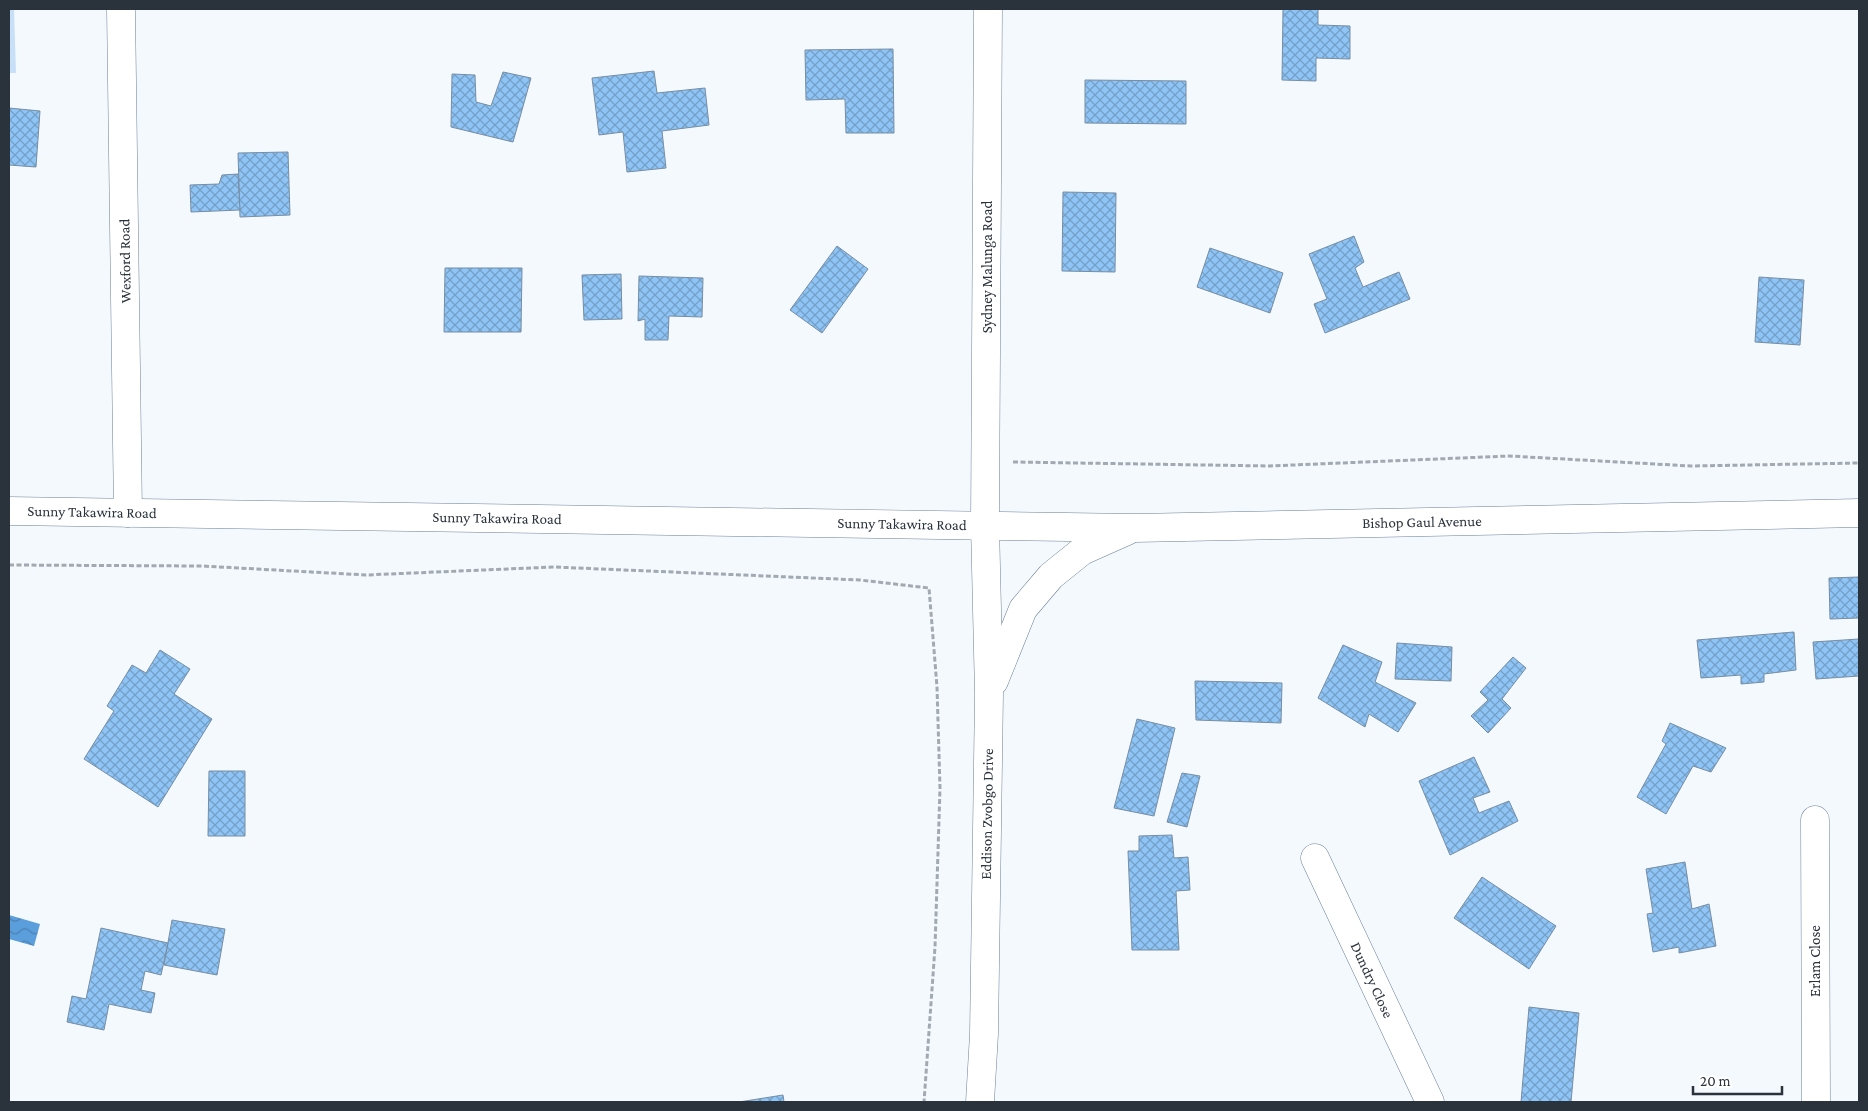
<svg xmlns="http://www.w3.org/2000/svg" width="1868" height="1111" viewBox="0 0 1868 1111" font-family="'Crimson Pro',serif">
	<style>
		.park { fill: #c8e0f7 }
		.water { fill: url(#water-waves) }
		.building { fill: url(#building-cross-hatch); stroke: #768da3 }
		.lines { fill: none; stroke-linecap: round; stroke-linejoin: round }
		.street-casing { stroke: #6b8196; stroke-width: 29 }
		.secondary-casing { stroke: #6b8196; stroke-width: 29 }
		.path { stroke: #a2a9b0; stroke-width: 3; stroke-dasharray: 5 2.5; stroke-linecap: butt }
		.street { stroke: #fff; stroke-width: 28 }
		.secondary { stroke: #fff; stroke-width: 28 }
		.labels { text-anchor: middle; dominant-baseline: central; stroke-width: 4.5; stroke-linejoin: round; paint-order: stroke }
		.street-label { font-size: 15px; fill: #2a333c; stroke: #fff }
	</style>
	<defs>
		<pattern id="water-waves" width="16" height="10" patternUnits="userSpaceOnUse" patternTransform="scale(1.25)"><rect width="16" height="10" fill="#5a9edb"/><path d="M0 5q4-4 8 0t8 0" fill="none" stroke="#4b81b3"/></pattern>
		<pattern id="building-cross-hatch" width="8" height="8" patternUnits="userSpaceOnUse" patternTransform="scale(1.25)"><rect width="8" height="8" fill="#8ec4f6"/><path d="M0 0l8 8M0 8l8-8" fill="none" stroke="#74a0c8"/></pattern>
	</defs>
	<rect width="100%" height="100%" fill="#f4f9fe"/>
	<polygon class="park" points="9,9 14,9 16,73 9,73"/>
	<polygon class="water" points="9,915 40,924 34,946 9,939"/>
	<g class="building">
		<polygon points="1283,9 1318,9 1318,25 1350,26 1350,59 1316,58 1316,81 1282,80"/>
		<polygon points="893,49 894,133 846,133 845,99 806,100 805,50"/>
		<polygon points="654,71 657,93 705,88 709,125 662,131 666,168 627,172 623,132 599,135 592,78"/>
		<polygon points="503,72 531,78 513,142 451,127 452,74 475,75 476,102 491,106"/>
		<polygon points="1085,80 1186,81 1186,124 1085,123"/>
		<polygon points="9,108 40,111 36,167 9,165"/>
		<polygon points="288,152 290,215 240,217 238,153"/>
		<polygon points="238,174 240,210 191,212 190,185 219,184 222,175"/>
		<polygon points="1063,192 1116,193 1115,272 1062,271"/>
		<polygon points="1354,236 1364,262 1355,268 1363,287 1399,272 1410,299 1325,333 1314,304 1327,299 1309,254"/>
		<polygon points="837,246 868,269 822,333 790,310"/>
		<polygon points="1210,248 1283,273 1270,313 1197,287"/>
		<polygon points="445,268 522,268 521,332 444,332"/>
		<polygon points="621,274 622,319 584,320 582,275"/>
		<polygon points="639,276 703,278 702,317 669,316 668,340 645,340 645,319 638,321"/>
		<polygon points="1759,277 1804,280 1800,345 1755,342"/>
		<polygon points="1859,577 1859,618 1830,619 1829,578"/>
		<polygon points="1794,632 1796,670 1764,674 1764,682 1741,684 1741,675 1701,678 1697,640"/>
		<polygon points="1859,639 1859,676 1816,679 1813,642"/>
		<polygon points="1397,643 1452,647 1451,681 1395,679"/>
		<polygon points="1343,645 1382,662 1375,682 1416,703 1398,732 1369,714 1365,727 1318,698"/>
		<polygon points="160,650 190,669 174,694 212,719 158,807 84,759 114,711 107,706 132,665 146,673"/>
		<polygon points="1513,657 1526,668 1502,699 1511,708 1488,733 1471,716 1488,700 1480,692"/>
		<polygon points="1195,681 1282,683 1281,723 1196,720"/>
		<polygon points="1137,719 1175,728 1154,816 1114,808"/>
		<polygon points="1670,723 1726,748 1711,772 1693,766 1666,814 1637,797 1666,744 1662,741"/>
		<polygon points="1474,757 1490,792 1473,798 1479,813 1509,801 1518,821 1450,855 1419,781"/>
		<polygon points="209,771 245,771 245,836 208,836"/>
		<polygon points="1182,773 1200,776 1187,827 1167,822"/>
		<polygon points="1172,835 1174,858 1188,857 1190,890 1176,891 1179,950 1132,950 1128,851 1139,851 1139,836"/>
		<polygon points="1685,862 1692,909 1709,904 1716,946 1679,953 1679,947 1653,952 1647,914 1653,913 1646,869"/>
		<polygon points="1482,877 1556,926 1529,969 1454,918"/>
		<polygon points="172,920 225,929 217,975 164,965"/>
		<polygon points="101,928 168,943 161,975 145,971 141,990 155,993 151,1013 109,1004 104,1030 67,1022 72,996 86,999"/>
		<polygon points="1529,1007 1579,1013 1571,1102 1521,1102"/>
		<polygon points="783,1095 784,1102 739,1102"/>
	</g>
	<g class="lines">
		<defs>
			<g id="street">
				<polyline points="121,9 128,513"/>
				<polyline points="1815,820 1816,1102"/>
				<polyline points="1315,858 1430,1102"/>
			</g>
			<g id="secondary">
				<polyline points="9,511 1135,528 1859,513"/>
				<polyline points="994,681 1023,609 1051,576 1082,551 1127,531"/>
				<polyline points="980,1102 984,1034 989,694 985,525 988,9"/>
			</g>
		</defs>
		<use href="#street" class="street-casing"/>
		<use href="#secondary" class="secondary-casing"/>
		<g class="path">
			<polyline points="1013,462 1269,466 1509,456 1691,466 1859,463"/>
			<polyline points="9,565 202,566 366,575 554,567 860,580 929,588 937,687 940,788 935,947 924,1102"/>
		</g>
		<use href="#street" class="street"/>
		<use href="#secondary" class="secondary"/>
	</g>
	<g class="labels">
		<g class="street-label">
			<text transform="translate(125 261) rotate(-91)">Wexford Road</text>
			<text transform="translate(987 267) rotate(-90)">Sydney Malunga Road</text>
			<text transform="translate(92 512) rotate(1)">Sunny Takawira Road</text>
			<text transform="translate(497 518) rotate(1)">Sunny Takawira Road</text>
			<text transform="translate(1422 522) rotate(-1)">Bishop Gaul Avenue</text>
			<text transform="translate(902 524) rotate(1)">Sunny Takawira Road</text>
			<text transform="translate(987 814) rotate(-89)">Eddison Zvobgo Drive</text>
			<text transform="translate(1815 961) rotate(-90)">Erlam Close</text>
			<text transform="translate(1372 980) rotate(65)">Dundry Close</text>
		</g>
	</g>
	<rect width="1868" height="1111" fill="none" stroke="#2a333c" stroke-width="20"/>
	<path d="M1693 1086v8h89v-8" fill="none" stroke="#2a333c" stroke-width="2.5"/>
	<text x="1700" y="1086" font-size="15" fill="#2a333c" stroke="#ffffff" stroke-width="4" paint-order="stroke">20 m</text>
</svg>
